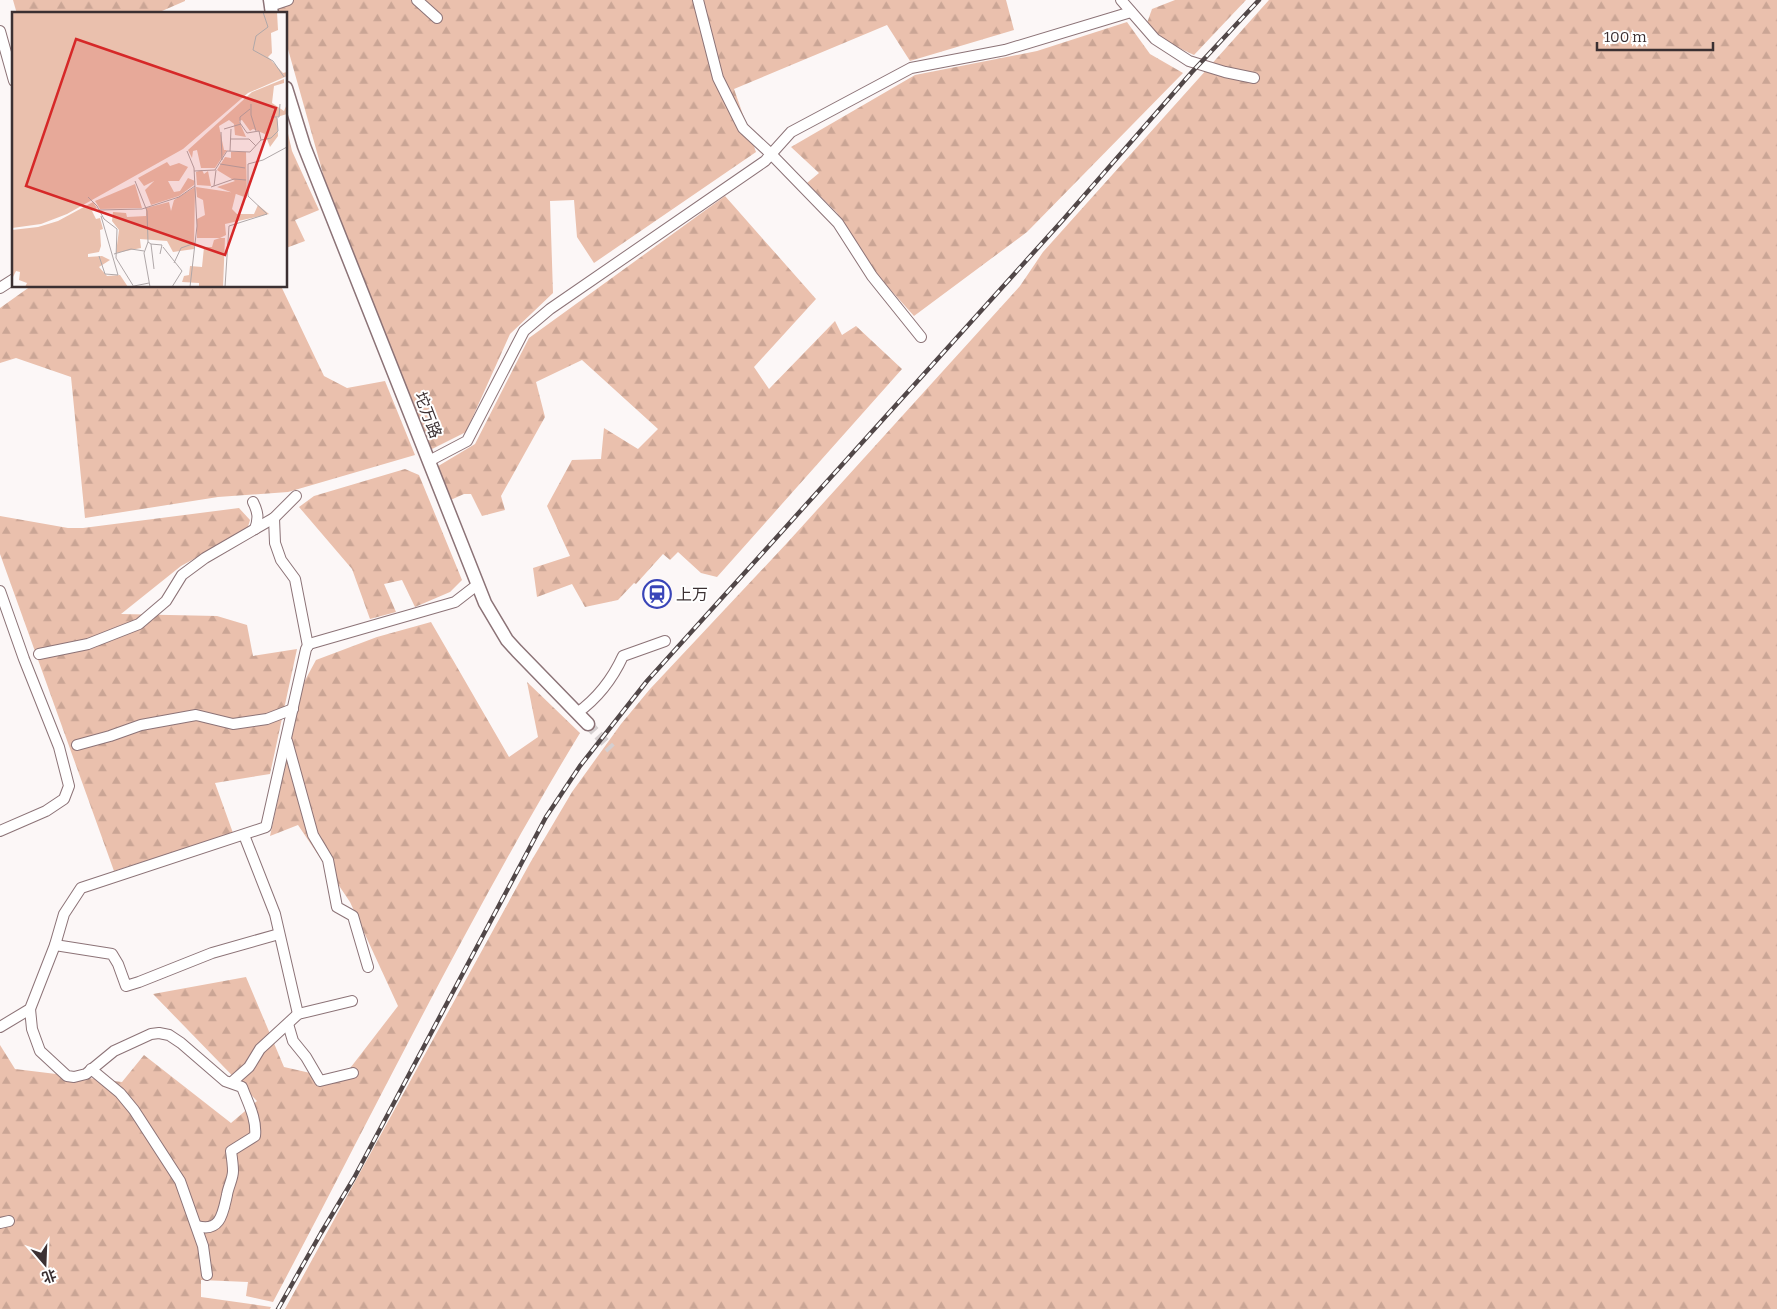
<svg xmlns="http://www.w3.org/2000/svg" width="1777" height="1309" viewBox="0 0 1777 1309" font-family="Bitter,'Noto Sans SC',serif">
	<style>
		.forest { fill: url(#forest-firs) }
		.lines { fill: none; stroke-linecap: round; stroke-linejoin: round }
		.minor-tunnel { stroke: #d5cfd0; stroke-width: 10; stroke-dasharray: 10 5; stroke-linecap: butt }
		.minor-casing { stroke: #8c7377; stroke-width: 12 }
		.major-casing { stroke: #8c7377; stroke-width: 15 }
		.minor { stroke: #fff; stroke-width: 10 }
		.major { stroke: #fff; stroke-width: 12 }
		.rail-casing { stroke: #514748; stroke-width: 4.5 }
		.rail { stroke: #fff; stroke-width: 2.5; stroke-dasharray: 8; stroke-linecap: butt }
		.labels { text-anchor: middle; dominant-baseline: central; stroke-width: 4; stroke-linejoin: round; paint-order: stroke }
		.street-label { font-size: 16px; fill: #3b3032; stroke: #fff }
		.poi-label { font-size: 16px; fill: #3b3032; stroke: #fff; text-anchor: start }
		.inset-road { fill: none; stroke: #afa7a8; stroke-width: 1 }
		.view { fill: #d62828; fill-opacity: 0.15; stroke: #d62828; stroke-width: 2.5 }
		.inset-edge { fill: none; stroke: #3b3032; stroke-width: 2.5 }
	</style>
	<defs>
		<pattern id="forest-firs" width="22" height="20" patternUnits="userSpaceOnUse" patternTransform="scale(1.25)"><rect width="22" height="20" fill="#eac0ad"/><path d="M5 1l3.5 6h-7zM16 11l3.5 6h-7z" fill="#caa595"/></pattern>
	</defs>
	<rect width="100%" height="100%" fill="#fcf7f7"/>
	<g class="forest">
		<polygon points="13,0 185,0 185,1 155,14 17,14"/>
		<polygon points="275,0 1006,0 1014,30 910,61 887,25 734,89 756,152 594,263 577,237 574,200 550,201 553,293 510,334 466,432 428,451 327,188 286,42 286,14 278,14"/>
		<polygon points="1175,0 1246,0 1194,55 1164,41 1147,23 1152,9"/>
		<polygon points="1269,0 1777,0 1777,1309 285,1309 530,863 572,792 621,724 650,689 787,543 1020,286 1043,252"/>
		<polygon points="1127,22 1150,54 1183,73 1027,232 914,316 879,277 837,213 807,183 819,173 791,147 915,75 1037,51"/>
		<polygon points="286,125 292,151 319,210 295,220 305,241 286,248"/>
		<polygon points="725,196 816,299 754,367 769,389 835,321 842,335 856,326 902,369 717,577 701,573 678,552 670,560 663,554 636,584 634,583 618,600 585,607 572,584 537,597 533,568 570,556 547,506 572,460 601,459 604,428 638,449 658,429 582,360 536,382 545,417 501,496 505,510 482,516 471,494 464,494 446,502 435,468 475,444 529,338"/>
		<polygon points="31,286 281,286 324,376 347,388 385,381 415,455 288,492 218,497 85,518 71,377 16,358 0,363 0,308"/>
		<polygon points="405,469 419,475 462,580 450,592 415,607 402,580 384,584 396,612 370,619 352,569 299,507 314,496"/>
		<polygon points="239,508 250,520 247,530 181,566 121,614 217,616 247,625 253,656 297,649 270,774 215,783 233,833 114,871 0,554 0,516 68,528 83,528"/>
		<path d="M431,622l78,135 29,-20 -11,-55 53,51c-112,184 -206,379 -307,569l-27,-6 2,-14 -47,-2v17l70,10 -1,2h-270v-264l15,24 107,13 22,-27 87,68 26,-22 -104,-107 93,-17 38,90 57,13 57,-74 -48,-104 -52,-77 -28,11 33,-152 13,-24 61,-23z"/>
	</g>
	<g class="lines">
		<polyline class="minor-tunnel" points="588,724 611,749"/>
		<defs>
			<g id="minor">
				<polyline points="417,0 437,18"/>
				<polyline points="698,0 718,78 743,128 771,154 838,223 872,276 921,337"/>
				<polyline points="1121,0 1155,39 1189,61 1225,72 1254,78"/>
				<polyline points="270,6 288,0"/>
				<polyline points="0,31 14,81"/>
				<polyline points="0,288 14,279"/>
				<polyline points="429,461 467,441 524,331 550,309 765,161 791,132 911,68 1005,50 1131,12"/>
				<path d="M253,502c5,10 6,16 2,27"/>
				<polyline points="274,518 275,543 281,560 295,579 308,646"/>
				<polyline points="0,591 24,659 59,747 69,786 64,799 46,811 0,831"/>
				<polyline points="39,654 88,644 139,624 166,601 182,575 205,558 274,518 296,496"/>
				<path d="M577,713c21,-15 35,-33 46,-57l42,-15"/>
				<polyline points="287,741 313,835 328,860 337,907 353,916 368,967"/>
				<polyline points="77,745 110,736 141,725 196,715 233,724 267,719 293,709"/>
				<polyline points="244,835 275,914 298,1014"/>
				<polyline points="55,945 112,954 118,964 126,986 139,982 212,953 279,934"/>
				<path d="M30,1009l2,20 8,22 27,25 7,1 12,-3 28,-23 37,-17 8,-1 10,2 12,8 44,38 17,6c6,16 15,32 13,49l-24,15c1,7 2,14 2,20 0,8 -5,16 -6,24 -4,17 -6,38 -30,31"/>
				<polyline points="288,1024 293,1041 306,1057 320,1081 353,1073"/>
				<polyline points="0,1027 30,1009 55,945 64,914 81,888 266,827 306,649 309,644 455,602 477,585"/>
				<polyline points="91,1069 120,1093 134,1110 180,1181 203,1246 207,1275"/>
				<polyline points="232,1082 249,1067 260,1049 298,1014 352,1001"/>
				<polyline points="0,1223 9,1221"/>
			</g>
			<g id="major">
				<polyline points="270,0 272,14"/>
				<polyline points="286,88 304,146 485,603 507,640 517,651 588,724"/>
			</g>
		</defs>
		<use href="#minor" class="minor-casing"/>
		<use href="#major" class="major-casing"/>
		<use href="#minor" class="minor"/>
		<use href="#major" class="major"/>
		<defs>
			<polyline id="rail" points="278,1309 321,1233 354,1178 546,817 580,766 647,681 1062,221 1192,72 1259,0"/>
		</defs>
		<use href="#rail" class="rail-casing"/>
		<use href="#rail" class="rail"/>
	</g>
	<defs>
		<symbol id="station-ring" viewBox="-11 -11 22 22"><circle r="9.5" fill="#fff" stroke="#3945b8" stroke-width="1.5"/><path d="M-3-6H3Q5-6 5-4V2Q5 4 3 4L4.5 6H3L1.5 4h-3L-3 6H-4.5L-3 4Q-5 4-5 2V-4Q-5-6-3-6ZM-3.5-4v3h7v-3ZM-3.5 1v1.5H-2V1ZM2 1v1.5H3.5V1Z" fill="#3945b8"/></symbol>
	</defs>
	<g fill-rule="evenodd">
		<use href="#station-ring" x="641" y="578" width="32" height="32"/>
	</g>
	<g class="labels">
		<g class="street-label">
			<text transform="translate(428 415) rotate(69)">坨万路</text>
		</g>
		<g class="poi-label">
			<text x="676" y="594">上万</text>
		</g>
	</g>
	<g transform="translate(12 12)">
		<rect width="275" height="275" fill="#fcf7f7"/>
		<path d="M0,0h265l1,18 -7,3 1,20 -4,4 15,16 4,-1v4l-39,17 -65,56 -116,65 -26,10 -29,4zM272,67v4l-10,3 -2,17 12,8 3,-7v10l-10,3 1,19 -8,11 -5,-13 -12,-5 -3,2 -8,-11 -3,1 7,16 -11,-2 -1,-11 -5,-4 -10,6 5,24h3l-12,18h-14l-4,-18 -4,1 -1,7 -4,-8 64,-58zM219,140h15l1,46 -30,-11 18,-6 -18,-11 8,-13 6,1zM155,150l3,4 9,-3 9,4 -9,14h-11l6,11 6,-1 8,-13 7,3 -1,4 -15,11 -28,9 -6,-15 9,-9 -10,5 -6,-8zM190,158l2,4 4,-3 3,15 -14,-1 -1,-13zM123,172l7,24 -42,1 -5,-8zM183,175l-1,62 -21,3 -6,-11 -27,-2 1,9 -25,5 3,-23 -7,-9 1,-9 13,1 1,4 19,-1v-8l23,-6 2,9 3,-11zM184,175l40,6 -4,16 5,5h17l4,-9 11,9 -44,10 1,11 -6,3h5l-2,49h-24v-4l-17,-1 2,-6 5,-1 1,-9 12,1 2,-20h8l2,-7 6,-2h-23v-19l8,-4 -2,-15 -6,-3zM81,190l4,6 -5,3 4,8 4,-1 3,11 -3,1 1,16 -2,6 -11,2v3l14,-1 8,4 -11,7 8,9 13,-1 8,12h-103l2,-4 -8,-3 1,-8 -4,-1 -4,8v-49l26,-3 20,-6z" fill="#eac0ad"/>
		<path class="inset-road" d="M251,0l5,15 -12,9 -3,14 20,11 11,16M239,92v11l5,16M238,97l-10,8v6l7,10 12,-2 2,9M259,105h8l1,-13M212,117l17,-5M209,120l1,28M218,127h19l7,7M175,139l7,17 3,58 -7,61M218,139l1,-22M208,152l25,4M182,159l21,-1 12,-19 23,1 11,-12 10,-2 7,-7 -1,-13M123,169l12,30 1,31 -4,11 6,34M202,174l2,-16M199,175l23,-8 12,1M76,185l9,9 7,13 13,10 -1,29 18,29M87,198l43,-1 37,-12 16,-11M136,230l3,2 3,25M139,232l11,1 -2,9M151,235l19,24 -10,16M102,242l17,-5 13,2M87,244l6,18 13,1 -17,-59M162,251l7,-15 14,-5M122,274l15,-3M213,275l4,-61 38,-12 -19,-18v-32l15,-4 24,-13"/>
		<path class="view" d="M64,27l200,69 -51,147 -199,-69z"/>
		<rect width="275" height="275" class="inset-edge"/>
	</g>
	<g transform="translate(45 1264) rotate(161)" stroke="#ffffff" stroke-width="4" paint-order="stroke">
	<path d="M0-4L9 19L0 12L-9 19Z" fill="#3b3032"/>
	<text y="-8" font-size="14" font-weight="bold" text-anchor="middle" fill="#3b3032">北</text>
	</g>
	<path d="M1597 42v8h116v-8" fill="none" stroke="#3b3032" stroke-width="2.5"/>
	<text x="1604" y="42" font-size="15" fill="#3b3032" stroke="#ffffff" stroke-width="4" paint-order="stroke">100 m</text>
</svg>
